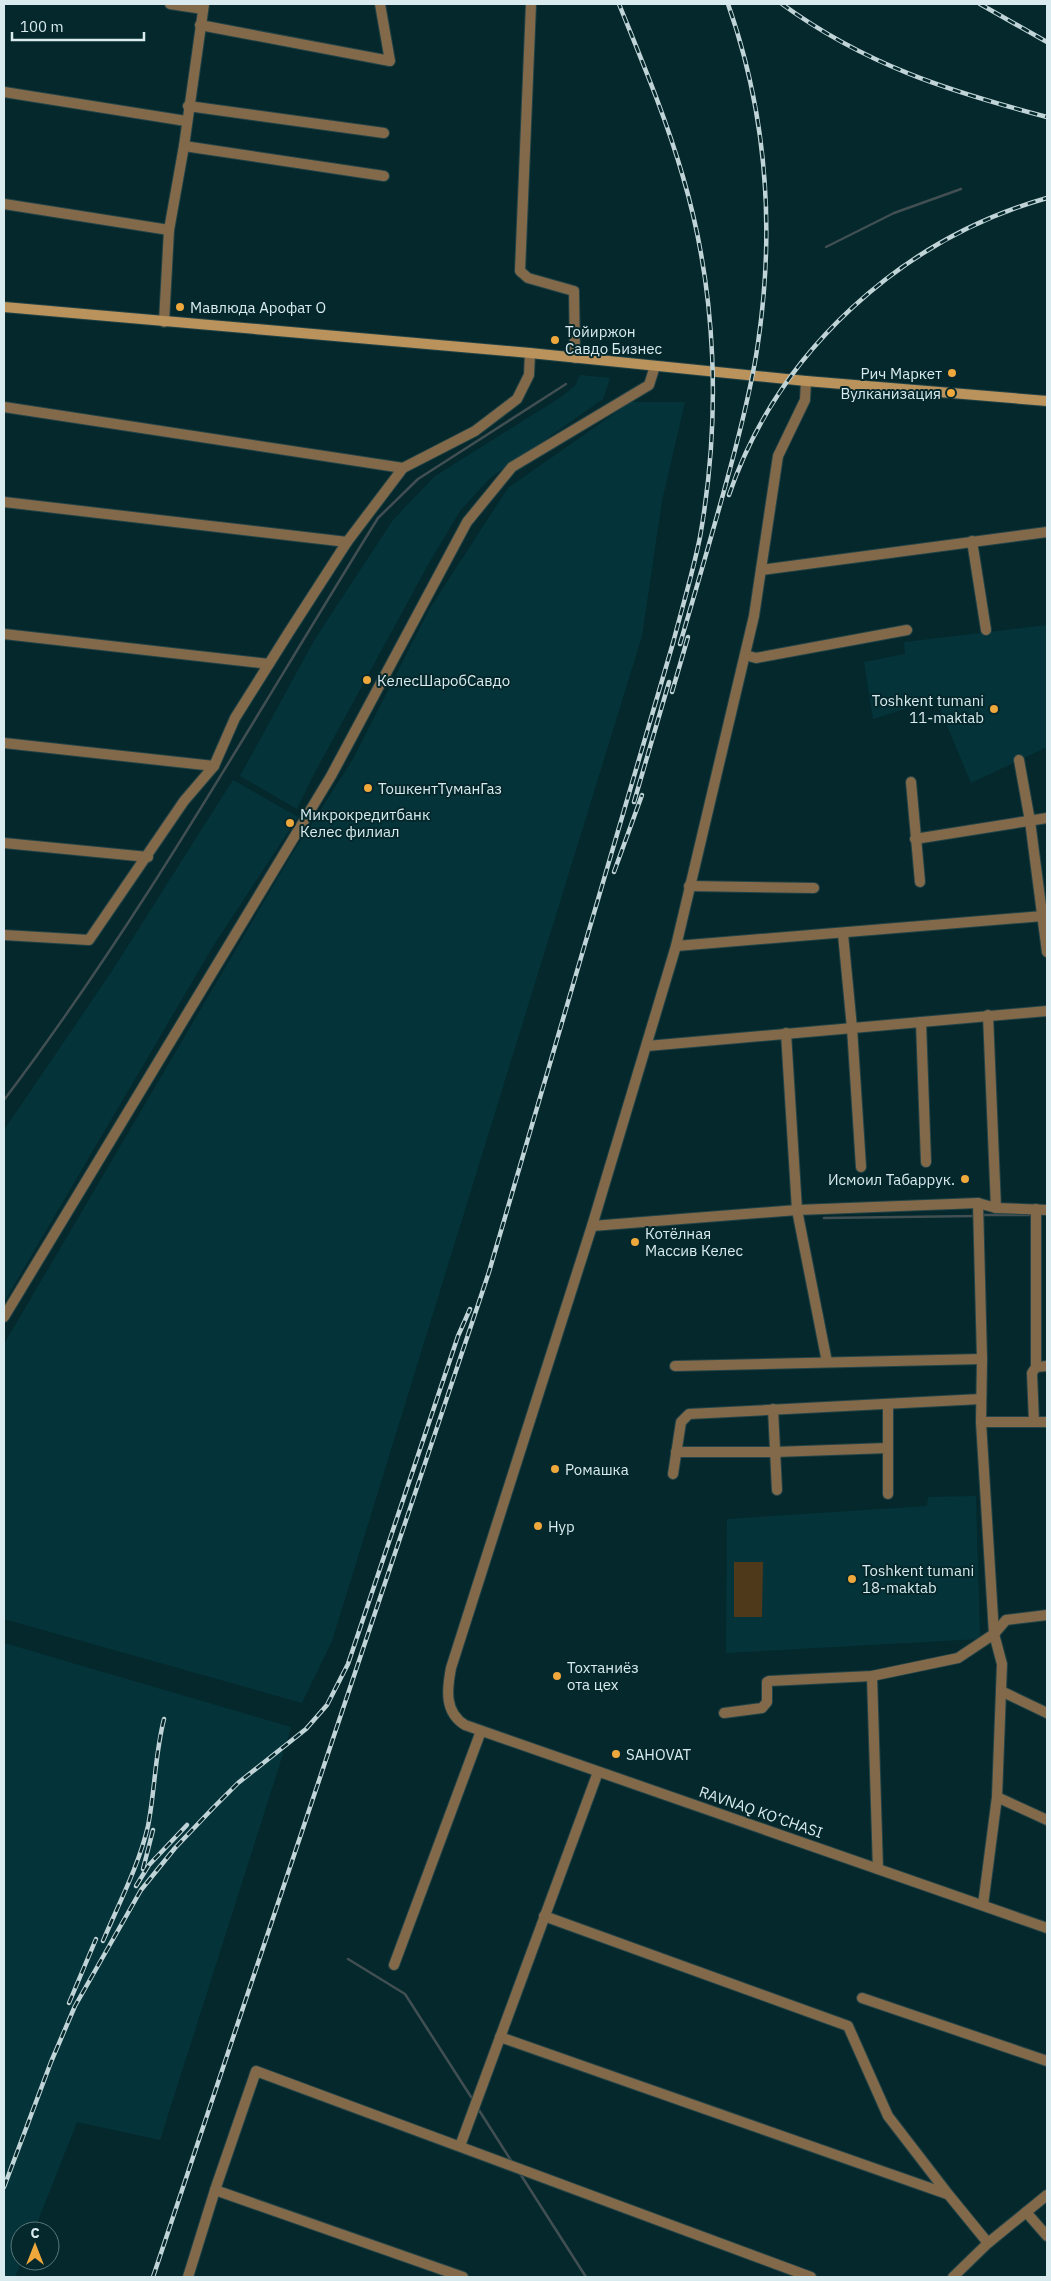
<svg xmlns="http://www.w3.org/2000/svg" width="1051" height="2281" viewBox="0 0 1051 2281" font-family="'IBM Plex Sans',sans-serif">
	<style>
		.built { fill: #04343a }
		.green { fill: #4f391b }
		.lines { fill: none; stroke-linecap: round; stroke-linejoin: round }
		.stream { stroke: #414f52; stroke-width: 2.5 }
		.minor-casing { stroke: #224347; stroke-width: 12 }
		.tertiary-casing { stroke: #224347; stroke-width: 12 }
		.secondary-casing { stroke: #224347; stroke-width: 12 }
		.minor { stroke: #826949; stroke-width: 10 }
		.tertiary { stroke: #826949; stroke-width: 10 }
		.secondary { stroke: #b9925c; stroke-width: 10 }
		.rail-casing { stroke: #c0d4d7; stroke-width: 4.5 }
		.rail { stroke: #04282c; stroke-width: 2.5; stroke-dasharray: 8; stroke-linecap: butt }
		.poi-dot { fill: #eea83c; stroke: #04282c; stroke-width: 2 }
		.labels { text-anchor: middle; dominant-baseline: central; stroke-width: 4; stroke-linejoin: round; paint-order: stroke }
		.poi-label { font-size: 15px; fill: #d9ebee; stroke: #04282c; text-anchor: start }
		.street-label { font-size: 15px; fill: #d9ebee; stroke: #04282c }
	</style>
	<rect width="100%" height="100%" fill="#04282c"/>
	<g class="built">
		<polygon points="580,375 610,378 603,399 490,478 460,511 429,563 314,774 297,809 240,776 315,639 393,520 435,476 561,397 575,386"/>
		<polygon points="631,402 685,402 662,501 642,636 332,1641 302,1703 4,1619 4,1344 289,859 353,759 430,608 508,488"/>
		<polygon points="1047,625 1047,747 971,783 936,699 873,719 864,662 905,654 904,642"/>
		<polygon points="233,780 298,817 215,943 4,1302 4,1130 110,974"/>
		<polygon points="976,1496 980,1639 726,1653 727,1519 927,1506 928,1497"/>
		<polygon points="4,1643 291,1727 287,1742 282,1744 283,1754 160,2140 77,2122 34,2231 20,2231 20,2261 22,2261 15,2277 4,2277"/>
	</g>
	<polygon class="green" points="734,1562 763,1562 762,1617 734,1617"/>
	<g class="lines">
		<g class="stream">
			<polyline points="826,247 894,213 961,189"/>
			<path d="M4,1100c140,-185 252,-386 374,-582l40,-39 148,-95"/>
			<polyline points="981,1215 1033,1215"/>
			<polyline points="824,1218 976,1216"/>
			<polyline points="348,1959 405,1994 473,2100"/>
			<polyline points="477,2107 512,2162"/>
			<polyline points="519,2172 586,2277"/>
		</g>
		<defs>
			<g id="minor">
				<polyline points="170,4 203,9"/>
				<polyline points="531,4 520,271 528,278 574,291 575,358"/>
				<polyline points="200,25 390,61 380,4"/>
				<polyline points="4,92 186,121"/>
				<polyline points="188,106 384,133"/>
				<polyline points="184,146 384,176"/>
				<polyline points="4,204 169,230"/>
				<polyline points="164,322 169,230 184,146 204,4"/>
				<polyline points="4,407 403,468"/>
				<polyline points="4,502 347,542"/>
				<polyline points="972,541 986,630"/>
				<polyline points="761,570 1047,532"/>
				<polyline points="4,634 269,664"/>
				<polyline points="745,655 756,658 907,630"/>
				<polyline points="4,743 214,766"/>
				<polyline points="1019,760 1030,821 1047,952"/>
				<polyline points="911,782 920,882"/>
				<polyline points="915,839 1047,818"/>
				<polyline points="4,843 148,857"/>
				<polyline points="689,886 814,888"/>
				<polyline points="843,934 852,1028 861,1167"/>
				<polyline points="4,935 89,940 184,801 214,766 235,718 289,632 347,542 403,468 475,431 517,399 529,375 530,353"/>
				<polyline points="676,946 1043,916"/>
				<polyline points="988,1015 996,1208"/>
				<polyline points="921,1022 926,1162"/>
				<polyline points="786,1033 797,1210 827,1362"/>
				<polyline points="647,1046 1047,1011"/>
				<polyline points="978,1203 982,1359 981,1422 994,1634 1002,1664 997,1797 983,1905"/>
				<polyline points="592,1226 797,1210 978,1203 996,1208 1047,1210"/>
				<polyline points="4,1317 331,776 467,522 512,467 649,385 655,366"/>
				<polyline points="675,1366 982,1359"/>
				<polyline points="1036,1367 1036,1209"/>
				<polyline points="888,1404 888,1494"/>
				<polyline points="773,1409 777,1490"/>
				<polyline points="981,1422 1047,1422"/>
				<polyline points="1034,1422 1032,1373 1036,1367 1047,1366"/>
				<polyline points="676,1452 775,1452 888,1448"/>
				<polyline points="673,1474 681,1422 689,1414 981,1399"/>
				<polyline points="872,1676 878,1869"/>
				<polyline points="1001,1691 1047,1713"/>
				<polyline points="724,1713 762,1708 767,1702 767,1682 769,1681 872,1676 958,1658 994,1634 1006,1620 1047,1615"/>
				<polyline points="997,1797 1047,1820"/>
				<polyline points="544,1916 848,2026 888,2116 948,2194 988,2243"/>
				<polyline points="394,1965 481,1731"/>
				<polyline points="862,1998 1047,2061"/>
				<polyline points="500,2037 947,2194"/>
				<polyline points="460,2146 598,1772"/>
				<polyline points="215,2190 463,2277"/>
				<polyline points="1026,2212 1047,2236"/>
				<polyline points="188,2277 215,2190 256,2071 811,2277"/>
				<polyline points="953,2277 988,2243 1047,2195"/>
			</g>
			<path id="tertiary" d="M806,381l-1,19 -27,56 -24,160 -78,330 -84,280 -141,442c-4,21 -7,44 14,57l582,203"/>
			<polyline id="secondary" points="4,307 530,353 806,381 1047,401"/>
		</defs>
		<use href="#minor" class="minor-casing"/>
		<use href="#tertiary" class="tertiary-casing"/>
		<use href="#secondary" class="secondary-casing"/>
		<use href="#minor" class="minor"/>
		<use href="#tertiary" class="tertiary"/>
		<use href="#secondary" class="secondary"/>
		<defs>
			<g id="rail">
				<path d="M782,4c84,61 166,87 265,113"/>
				<polyline points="980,4 1047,42"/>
				<path d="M729,495c49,-144 173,-256 318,-297"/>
				<path d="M680,644c19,-65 38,-129 55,-194 9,-35 18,-71 23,-107 17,-116 9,-228 -30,-339"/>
				<polyline points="672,692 688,637"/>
				<polyline points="634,802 669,682"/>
				<polyline points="614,872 642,795"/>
				<polyline points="143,1869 153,1830"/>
				<polyline points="136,1886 149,1865 187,1825"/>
				<path d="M103,1941c16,-38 36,-76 45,-115 7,-36 7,-72 16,-107"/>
				<polyline points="69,2003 96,1939"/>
				<polyline points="4,2187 51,2062 75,2006 141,1890 175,1848 213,1808 238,1783 306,1729 327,1705 348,1664 458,1336 470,1309"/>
				<path d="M153,2277l336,-1005 184,-629c9,-35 20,-71 27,-106 21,-118 17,-245 -17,-360 -17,-59 -41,-116 -64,-173"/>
			</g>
		</defs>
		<use href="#rail" class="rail-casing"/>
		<use href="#rail" class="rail"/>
	</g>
	<g class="poi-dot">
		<circle cx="180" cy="307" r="5"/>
		<circle cx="555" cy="340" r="5"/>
		<circle cx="952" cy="373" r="5"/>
		<circle cx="951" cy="393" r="5"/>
		<circle cx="367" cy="680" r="5"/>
		<circle cx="994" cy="709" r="5"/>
		<circle cx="368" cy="788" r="5"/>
		<circle cx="290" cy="823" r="5"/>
		<circle cx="965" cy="1179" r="5"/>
		<circle cx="635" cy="1242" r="5"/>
		<circle cx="555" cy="1469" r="5"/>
		<circle cx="538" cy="1526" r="5"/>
		<circle cx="852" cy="1579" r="5"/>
		<circle cx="557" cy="1676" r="5"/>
		<circle cx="616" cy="1754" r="5"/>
	</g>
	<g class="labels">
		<g class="poi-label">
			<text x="190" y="307">Мавлюда Арофат О</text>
			<text x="565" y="331">Тойиржон<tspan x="565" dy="17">Савдо Бизнес</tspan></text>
			<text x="942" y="373" text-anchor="end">Рич Маркет</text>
			<text x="941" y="393" text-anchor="end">Вулканизация</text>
			<text x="377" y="680">КелесШаробСавдо</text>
			<text x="984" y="700" text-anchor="end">Toshkent tumani<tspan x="984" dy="17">11-maktab</tspan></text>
			<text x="378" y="788">ТошкентТуманГаз</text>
			<text x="300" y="814">Микрокредитбанк<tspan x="300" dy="17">Келес филиал</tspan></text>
			<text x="955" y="1179" text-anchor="end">Исмоил Табаррук.</text>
			<text x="645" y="1233">Котёлная<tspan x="645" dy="17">Массив Келес</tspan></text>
			<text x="565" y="1469">Ромашка</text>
			<text x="548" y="1526">Нур</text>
			<text x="862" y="1570">Toshkent tumani<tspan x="862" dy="17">18-maktab</tspan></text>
			<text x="567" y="1667">Тохтаниёз<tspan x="567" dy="17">ота цех</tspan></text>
			<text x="626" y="1754">SAHOVAT</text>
		</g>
		<g class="street-label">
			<text transform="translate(761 1812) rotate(19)">RAVNAQ KO‘CHASI</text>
		</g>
	</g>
	<rect width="1051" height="2281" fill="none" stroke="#d9ebee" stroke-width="10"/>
	<g transform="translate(35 2246)"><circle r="24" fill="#04282c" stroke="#59767a"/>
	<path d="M0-4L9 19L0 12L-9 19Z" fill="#eea83c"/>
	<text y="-8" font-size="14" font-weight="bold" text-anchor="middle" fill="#d9ebee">С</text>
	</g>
	<path d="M12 32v8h132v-8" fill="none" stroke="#d9ebee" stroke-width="2.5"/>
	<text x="20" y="32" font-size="15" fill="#d9ebee" stroke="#04282c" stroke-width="4" paint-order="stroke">100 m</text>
</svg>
